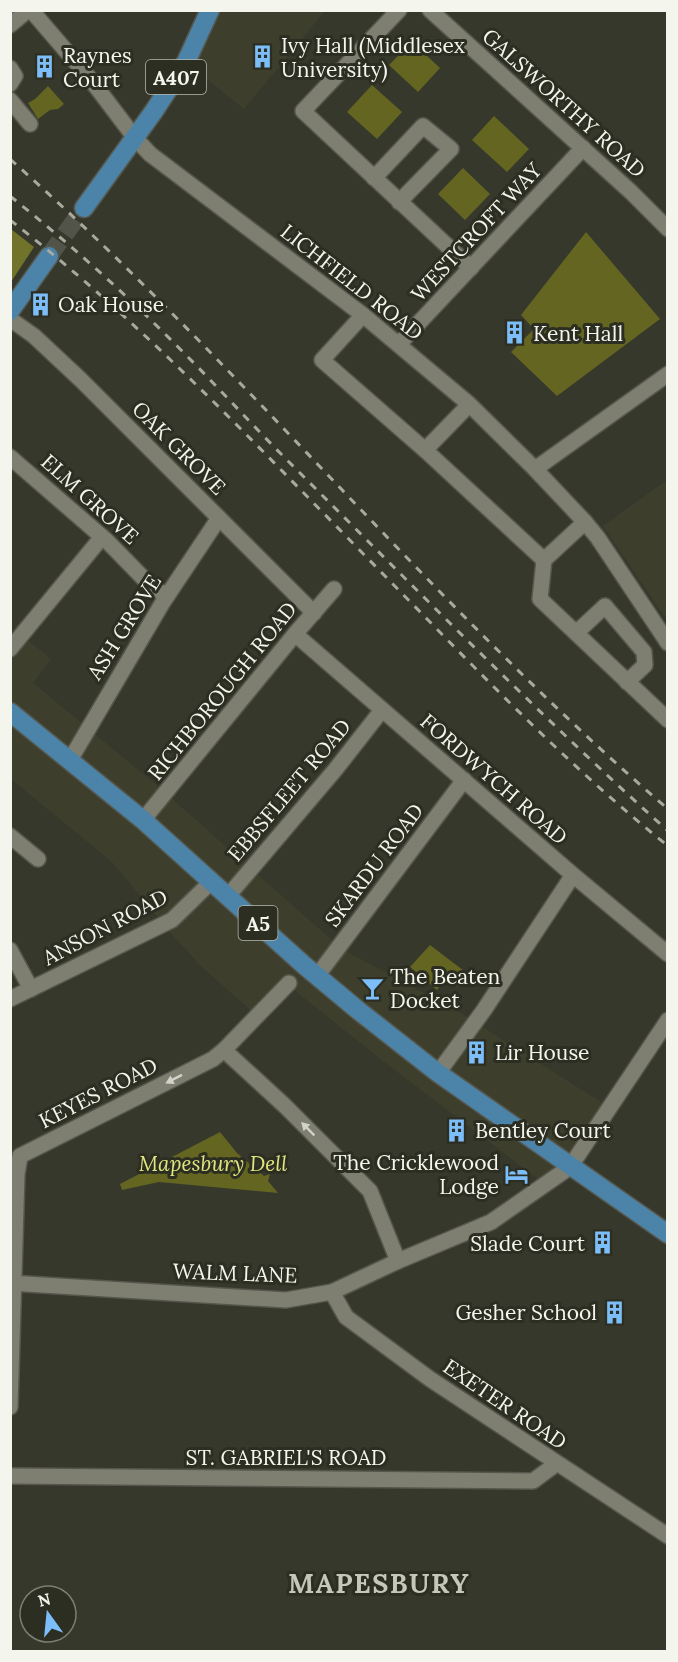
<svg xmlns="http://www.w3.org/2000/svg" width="678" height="1662" viewBox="0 0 678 1662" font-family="Lora,serif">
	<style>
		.built { fill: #3d3f2c }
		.green { fill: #636521 }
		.forest { fill: #707329 }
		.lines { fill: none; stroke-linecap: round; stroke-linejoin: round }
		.major-tunnel { stroke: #535449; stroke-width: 18; stroke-dasharray: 18 9; stroke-linecap: butt }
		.minor-casing { stroke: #56574c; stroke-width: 18 }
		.major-casing { stroke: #56574c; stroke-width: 21 }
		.minor { stroke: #7e7f71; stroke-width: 15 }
		.major { stroke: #4b83a9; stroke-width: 18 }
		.rail { stroke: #a8a99f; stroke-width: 3; stroke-dasharray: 8 8; stroke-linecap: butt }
		.oneway { fill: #d1d2c8 }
		.labels { text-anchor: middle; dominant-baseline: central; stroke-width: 6; stroke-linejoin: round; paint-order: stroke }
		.shield { fill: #2d2e22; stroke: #b8b9b0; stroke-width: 1.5 }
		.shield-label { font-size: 20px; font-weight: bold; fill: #f4f5ed }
		.poi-label { font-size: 21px; fill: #f4f5ed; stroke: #2d2e22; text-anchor: start }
		.street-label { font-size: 21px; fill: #f4f5ed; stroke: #2d2e22 }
		.park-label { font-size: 21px; font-style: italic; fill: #dfe57f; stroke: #2d2e22 }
		.district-label { font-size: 27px; font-weight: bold; letter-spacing: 1.5px; fill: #c5c7b8; stroke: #2d2e22 }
	</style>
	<rect width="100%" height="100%" fill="#37382c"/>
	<g class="built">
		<polygon points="220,11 325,11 244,109 186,62"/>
		<polygon points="667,480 667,620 603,526"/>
		<polygon points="25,638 51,659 33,683 153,782 342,949 459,1012 607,1106 572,1164 542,1182 383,1061 293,989 255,1014 202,967 175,938 112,862 11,779 10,658"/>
	</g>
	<g class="green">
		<polygon points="412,42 440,68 418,92 389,65"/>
		<polygon points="372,85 402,112 377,139 347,112"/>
		<polygon points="48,86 64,104 58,109 50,110 38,119 28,103 35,99"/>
		<polygon points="494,116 529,149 507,172 472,140"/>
		<polygon points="463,168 490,194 465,220 438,194"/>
		<polygon points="586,232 660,319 557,396 511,352 534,329 521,315"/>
		<polygon points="430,945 468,974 458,987 446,977 437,990 410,967"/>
		<polygon points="220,1132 237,1153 264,1176 270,1174 268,1181 278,1193 159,1182 122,1190 120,1184"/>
	</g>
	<polygon class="forest" points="11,229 34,247 11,282"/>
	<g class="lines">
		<polyline class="major-tunnel" points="49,256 84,208"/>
		<defs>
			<g id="minor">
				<polyline points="31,10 91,80 135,138 150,154 363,315 469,404 535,469 585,522 598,538 668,643"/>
				<polyline points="399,10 303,111 471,268"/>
				<polyline points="430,10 631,192 668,229"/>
				<polyline points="10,25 28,10"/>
				<polyline points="10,68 15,76 10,84"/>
				<polyline points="10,100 30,124"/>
				<polyline points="374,178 423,126 451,149 399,202"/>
				<polyline points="363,315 322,360 425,450 544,560 540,599 668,720"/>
				<polyline points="10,319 34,336 81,380 314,613"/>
				<polyline points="399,344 583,148"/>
				<polyline points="425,450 463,411"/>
				<polyline points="10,457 107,541 151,586 167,596"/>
				<polyline points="535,469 668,374"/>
				<polyline points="544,560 585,522"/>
				<polyline points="576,633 605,606 644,652 645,665 627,682"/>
				<polyline points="295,634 573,875 668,954"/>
				<polyline points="10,649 102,537"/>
				<polyline points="70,760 163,602 219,518"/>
				<polyline points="143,820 295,634 334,589"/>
				<polyline points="10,836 38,859"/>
				<polyline points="228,896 335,770 382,710"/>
				<polyline points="10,950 31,989"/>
				<polyline points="317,976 464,780"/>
				<polyline points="10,999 172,920 212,881"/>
				<polyline points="224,1050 285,1106 370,1191 398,1261"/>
				<polyline points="438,1073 484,1010 573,875"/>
				<polyline points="10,1283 286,1300 332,1292 398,1261 491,1222 570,1167 668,1020"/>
				<polyline points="332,1292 346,1317 430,1379 668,1536"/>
				<polyline points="10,1407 17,1174 20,1156 213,1059 224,1050 289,983"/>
				<polyline points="10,1476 533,1481 556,1464"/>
			</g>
			<g id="major">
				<polyline points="84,208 154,111 186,62 210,10"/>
				<polyline points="10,311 49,256"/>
				<polyline points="10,712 143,820 305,966 359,1011 438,1073 668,1234"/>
			</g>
		</defs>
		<use href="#minor" class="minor-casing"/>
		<use href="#major" class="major-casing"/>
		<use href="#minor" class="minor"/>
		<use href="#major" class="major"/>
		<g class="rail">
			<path d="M10,159c231,205 424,449 658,650"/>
			<path d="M10,196c60,48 117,99 171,154 37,37 72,76 108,112 125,125 248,251 379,369"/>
			<path d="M10,220c102,79 192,169 281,260 46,47 92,94 138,141 76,78 153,156 239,225"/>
		</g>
	</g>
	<defs><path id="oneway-solid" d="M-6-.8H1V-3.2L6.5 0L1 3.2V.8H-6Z" transform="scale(1.5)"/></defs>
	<g class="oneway">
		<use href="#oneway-solid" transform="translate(174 1079) rotate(153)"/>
		<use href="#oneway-solid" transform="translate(308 1129) rotate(-135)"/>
	</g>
	<defs>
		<symbol id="building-bare" viewBox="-9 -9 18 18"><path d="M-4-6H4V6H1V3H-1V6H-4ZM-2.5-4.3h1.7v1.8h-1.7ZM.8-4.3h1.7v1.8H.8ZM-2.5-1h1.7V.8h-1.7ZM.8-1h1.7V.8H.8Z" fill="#7cbef9" stroke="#2d2e22" stroke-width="2.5" paint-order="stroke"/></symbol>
		<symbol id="bar-bare" viewBox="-9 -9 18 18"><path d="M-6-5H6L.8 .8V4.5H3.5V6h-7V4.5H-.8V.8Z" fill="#7cbef9" stroke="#2d2e22" stroke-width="2.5" paint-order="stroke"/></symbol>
		<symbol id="hotel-bare" viewBox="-9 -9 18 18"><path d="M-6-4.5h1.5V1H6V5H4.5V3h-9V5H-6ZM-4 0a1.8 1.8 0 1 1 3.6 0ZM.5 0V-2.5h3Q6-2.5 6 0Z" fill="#7cbef9" stroke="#2d2e22" stroke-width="2.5" paint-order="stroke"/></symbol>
	</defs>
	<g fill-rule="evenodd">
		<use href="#building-bare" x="246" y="40" width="33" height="33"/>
		<use href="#building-bare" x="28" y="50" width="33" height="33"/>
		<use href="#building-bare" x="24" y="288" width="33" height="33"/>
		<use href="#building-bare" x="498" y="316" width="33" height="33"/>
		<use href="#bar-bare" x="356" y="972" width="33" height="33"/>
		<use href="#building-bare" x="460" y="1036" width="33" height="33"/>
		<use href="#building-bare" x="440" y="1114" width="33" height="33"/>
		<use href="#hotel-bare" x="500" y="1158" width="33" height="33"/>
		<use href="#building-bare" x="586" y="1226" width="33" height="33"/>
		<use href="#building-bare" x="598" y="1296" width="33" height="33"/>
	</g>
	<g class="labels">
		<g class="shield">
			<rect x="146" y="60" width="60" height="34" rx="4.5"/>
			<rect x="238.5" y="906" width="39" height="34" rx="4.5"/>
		</g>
		<g class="shield-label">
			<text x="176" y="77">A407</text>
			<text x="258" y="923">A5</text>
		</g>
		<g class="poi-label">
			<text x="281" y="45">Ivy Hall (Middlesex<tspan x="281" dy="24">University)</tspan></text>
			<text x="63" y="55">Raynes<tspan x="63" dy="24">Court</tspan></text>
			<text x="58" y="304">Oak House</text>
			<text x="533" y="333">Kent Hall</text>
			<text x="390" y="976">The Beaten<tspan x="390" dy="24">Docket</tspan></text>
			<text x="495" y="1052">Lir House</text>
			<text x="475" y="1130">Bentley Court</text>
			<text x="499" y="1162" text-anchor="end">The Cricklewood<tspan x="499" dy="24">Lodge</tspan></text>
			<text x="585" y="1243" text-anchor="end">Slade Court</text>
			<text x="597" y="1312" text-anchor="end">Gesher School</text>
		</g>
		<g class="street-label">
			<text transform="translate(564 103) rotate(42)">GALSWORTHY ROAD</text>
			<text transform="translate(476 232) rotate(-47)">WESTCROFT WAY</text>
			<text transform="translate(352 282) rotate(38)">LICHFIELD ROAD</text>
			<text transform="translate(179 448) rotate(45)">OAK GROVE</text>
			<text transform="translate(90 499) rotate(42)">ELM GROVE</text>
			<text transform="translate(124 627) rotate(-58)">ASH GROVE</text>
			<text transform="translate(222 691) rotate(-51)">RICHBOROUGH ROAD</text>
			<text transform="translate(494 779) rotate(41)">FORDWYCH ROAD</text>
			<text transform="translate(289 790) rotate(-50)">EBBSFLEET ROAD</text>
			<text transform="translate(374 865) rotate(-53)">SKARDU ROAD</text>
			<text transform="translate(105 927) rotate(-28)">ANSON ROAD</text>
			<text transform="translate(98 1093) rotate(-27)">KEYES ROAD</text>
			<text transform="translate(235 1273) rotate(2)">WALM LANE</text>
			<text transform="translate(505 1404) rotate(34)">EXETER ROAD</text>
			<text x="286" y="1457">ST. GABRIEL'S ROAD</text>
		</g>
		<g class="park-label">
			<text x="213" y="1163">Mapesbury Dell</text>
		</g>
		<g class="district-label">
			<text x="379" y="1583">MAPESBURY</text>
		</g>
	</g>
	<rect width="678" height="1662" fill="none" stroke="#f4f5ed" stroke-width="24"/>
	<g transform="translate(48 1614) rotate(345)"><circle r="28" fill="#2d2e22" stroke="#7d7e73" stroke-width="1.5"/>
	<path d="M0-4.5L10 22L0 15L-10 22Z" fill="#7cbef9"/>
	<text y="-9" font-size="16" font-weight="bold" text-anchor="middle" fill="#f4f5ed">N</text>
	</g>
</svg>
